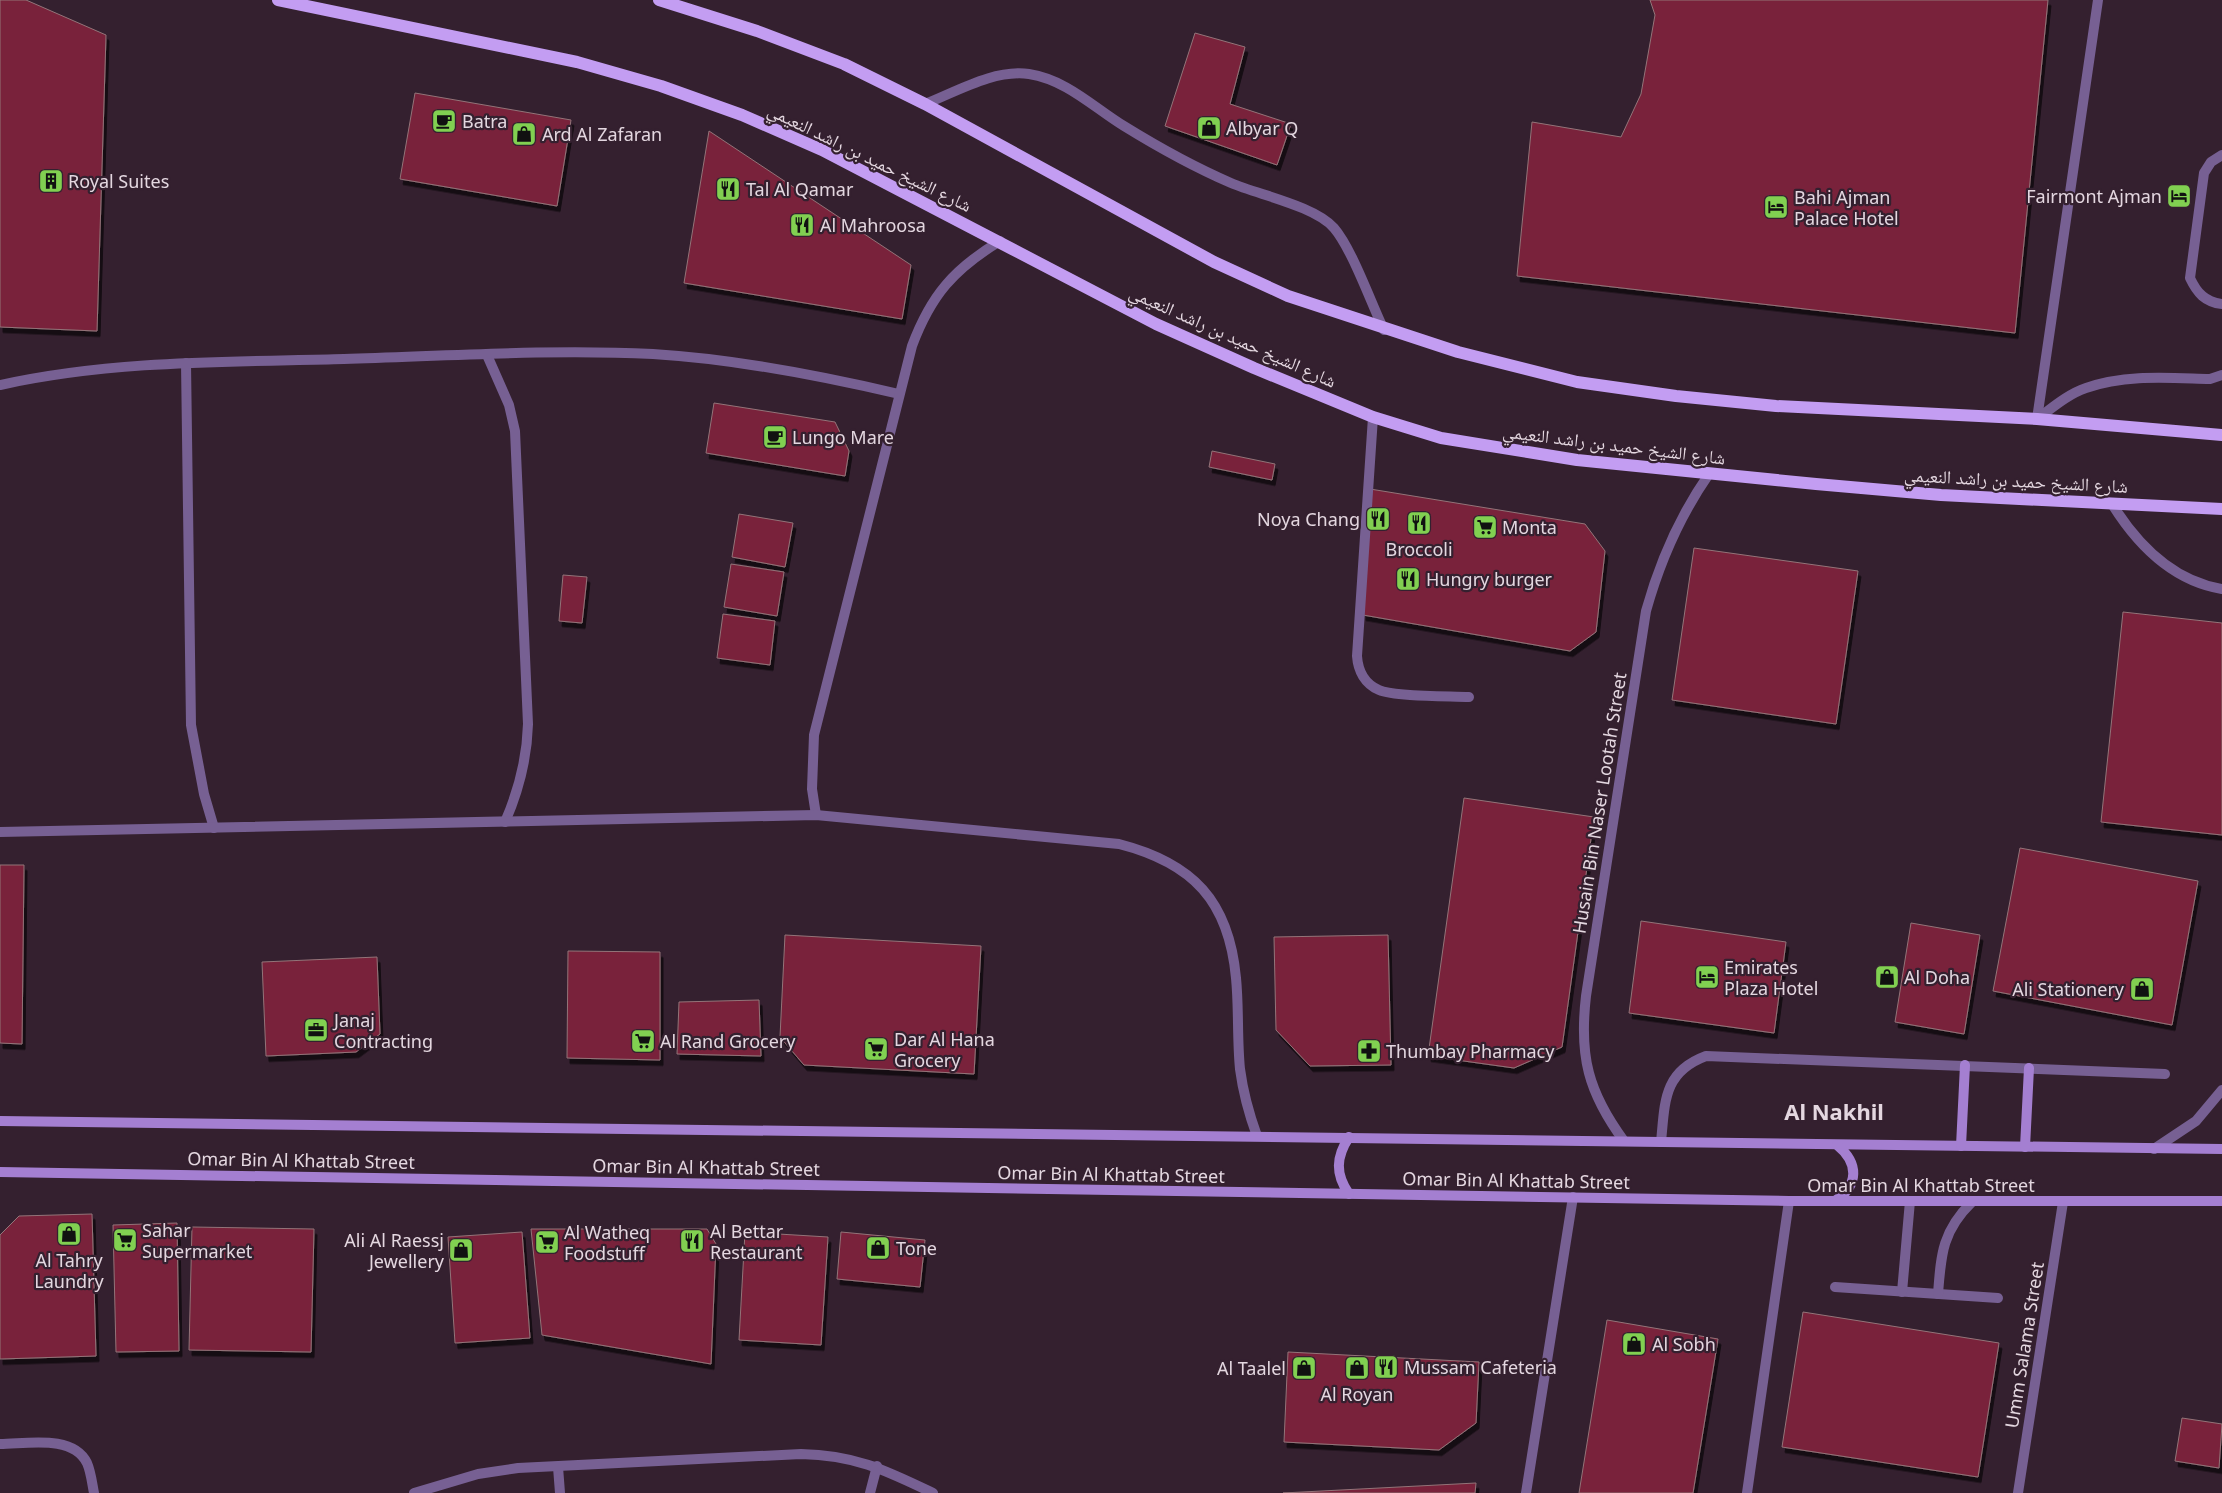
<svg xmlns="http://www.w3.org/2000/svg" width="2222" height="1493" viewBox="0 0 2222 1493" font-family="'Noto Sans','Noto Naskh Arabic',sans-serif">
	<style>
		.building { fill: #79223a; stroke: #937479; filter: url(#shadow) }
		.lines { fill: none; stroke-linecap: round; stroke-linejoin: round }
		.lane { stroke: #776093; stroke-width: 10 }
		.street { stroke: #776093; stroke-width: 10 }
		.secondary { stroke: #a47fd1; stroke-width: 10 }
		.primary { stroke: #c39df2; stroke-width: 12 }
		.labels { text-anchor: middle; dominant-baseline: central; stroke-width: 4.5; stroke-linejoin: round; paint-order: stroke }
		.poi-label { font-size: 18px; fill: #e4d7e0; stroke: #34202f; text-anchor: start }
		.street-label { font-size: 18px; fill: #e4d7e0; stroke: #34202f }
		.district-label { font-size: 22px; font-weight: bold; fill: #e4d7e0; stroke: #34202f }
	</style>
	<defs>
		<filter id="shadow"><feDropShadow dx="3" dy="5.5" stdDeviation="0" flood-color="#0009"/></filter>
	</defs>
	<rect width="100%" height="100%" fill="#34202f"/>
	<g class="building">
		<polygon points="0,0 26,0 106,35 97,331 0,327"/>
		<polygon points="1650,0 2048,0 2015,333 1517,276 1532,122 1621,137 1641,94 1655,15"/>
		<polygon points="1195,33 1245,47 1230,104 1291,124 1277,165 1165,126"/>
		<polygon points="415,93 571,120 557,206 400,179"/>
		<polygon points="709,131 911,265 902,319 684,283"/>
		<polygon points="714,403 835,422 849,451 845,476 706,453"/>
		<polygon points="1212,451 1275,464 1272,480 1209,467"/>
		<polygon points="1370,489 1585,524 1605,551 1596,632 1570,651 1363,615"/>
		<polygon points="739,514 793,523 785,567 732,557"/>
		<polygon points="1694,548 1858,571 1836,724 1672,700"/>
		<polygon points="731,564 784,572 777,616 724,607"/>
		<polygon points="563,575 587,577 582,623 559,621"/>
		<polygon points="2123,612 2222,623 2222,835 2101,822"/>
		<polygon points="723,614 775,621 770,665 717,658"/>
		<polygon points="1464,798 1594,817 1562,1047 1514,1068 1428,1056"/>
		<polygon points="2020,848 2198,881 2172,1025 1993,991"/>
		<polygon points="0,865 24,865 22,1044 0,1043"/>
		<polygon points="1641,921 1786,942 1774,1033 1629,1013"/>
		<polygon points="1911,923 1980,935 1964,1034 1895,1022"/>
		<polygon points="785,935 981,946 974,1074 804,1065 780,1037"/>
		<polygon points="1388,935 1391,1065 1310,1066 1276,1030 1274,937"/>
		<polygon points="568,951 660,952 660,1060 567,1058"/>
		<polygon points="377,957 380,1034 356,1052 266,1056 262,962"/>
		<polygon points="759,1000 761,1056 677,1054 679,1002"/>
		<polygon points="92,1214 96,1356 0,1359 0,1235 19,1216"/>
		<polygon points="177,1223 179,1351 116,1352 113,1225"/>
		<polygon points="192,1227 314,1229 311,1352 189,1350"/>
		<polygon points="531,1229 707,1229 716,1244 711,1364 542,1335"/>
		<polygon points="522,1232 530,1338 455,1343 448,1237"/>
		<polygon points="745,1232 828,1237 821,1345 739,1340"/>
		<polygon points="841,1232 925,1240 920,1287 837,1279"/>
		<polygon points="1803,1312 1999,1343 1978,1477 1782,1447"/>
		<polygon points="1607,1320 1718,1339 1693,1493 1579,1493"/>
		<polygon points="1288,1352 1479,1362 1476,1423 1439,1450 1284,1442"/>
		<polygon points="2182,1418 2222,1424 2219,1468 2175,1461"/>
		<polygon points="1476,1483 1475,1493 1283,1493"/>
	</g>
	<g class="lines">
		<g class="lane">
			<path d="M925,104c31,-12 69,-35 104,-30 38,6 64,33 95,52 34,21 70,41 107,57 28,12 84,23 103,45 18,21 37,75 50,102"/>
			<path d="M2222,155l-11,7 -7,11 -14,105c7,15 15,24 32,26"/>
			<polyline points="2037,419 2098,0"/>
			<path d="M2037,419c15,-11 31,-25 49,-31 40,-14 83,-10 124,-9l12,-4"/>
			<path d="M2112,504c25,40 61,77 110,85"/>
			<path d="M1661,1142c4,-40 2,-70 45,-86l459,18"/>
			<polyline points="1835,1287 1998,1298"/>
			<polyline points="1902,1292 1910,1201"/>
			<path d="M1938,1294c3,-39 4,-63 34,-92"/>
			<polyline points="1747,1493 1789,1201"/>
		</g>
		<g class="street">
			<path d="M487,355l22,50 6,26 13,293c-1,36 -9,66 -23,98"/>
			<polyline points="186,363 191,725 204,794 214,828"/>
			<path d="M0,385c113,-25 229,-23 344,-26 102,-3 206,-10 309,-5 83,5 165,21 246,40"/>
			<path d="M1373,417l-16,239c1,15 8,28 22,34 16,7 70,6 90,7"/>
			<path d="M816,815l-4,-26 2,-54 98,-389c19,-51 42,-77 88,-105"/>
			<path d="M0,832l816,-17 303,29c74,19 110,57 117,134 3,30 1,61 4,91 3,23 9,45 17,67"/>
			<path d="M1624,1141c-36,-49 -45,-85 -38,-145l60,-385c14,-50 33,-94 63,-137"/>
			<polyline points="2154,1149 2196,1121 2222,1090"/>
			<path d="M0,1444c26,0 73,-10 87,19 4,9 5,20 7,30"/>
			<polyline points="558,1467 560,1493"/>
			<path d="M414,1493l64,-19 40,-6 283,-14c54,1 84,16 132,39"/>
			<polyline points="870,1493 877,1466"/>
			<polyline points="1526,1493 1573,1197"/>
			<polyline points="2018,1493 2063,1202"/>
		</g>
		<g class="secondary">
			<polyline points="0,1121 2222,1149"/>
			<polyline points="1961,1146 1965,1065"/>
			<polyline points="2025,1147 2029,1068"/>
			<polyline points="0,1172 1789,1201 2222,1201"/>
			<path d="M1349,1194c-14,-20 -13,-37 0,-57"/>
			<path d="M1835,1201c24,-16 24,-38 2,-56"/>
		</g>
		<g class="primary">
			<polyline points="278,0 577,62 661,86 742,115 822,150 1156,324 1254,368 1373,417 1441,438 1577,460 1816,484 1941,495 2222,509"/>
			<polyline points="659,0 757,31 844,64 925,104 1214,262 1288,296 1458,352 1577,382 1676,396 1776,406 2037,419 2222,435"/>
		</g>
	</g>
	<defs>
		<symbol id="cafe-square" viewBox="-11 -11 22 22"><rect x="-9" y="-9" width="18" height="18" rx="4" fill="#81d051" stroke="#34202f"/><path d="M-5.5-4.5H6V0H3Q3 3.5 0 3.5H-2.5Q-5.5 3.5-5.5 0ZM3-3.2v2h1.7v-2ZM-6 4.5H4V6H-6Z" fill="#111"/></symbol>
		<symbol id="shop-square" viewBox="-11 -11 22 22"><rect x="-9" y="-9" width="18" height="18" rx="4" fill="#81d051" stroke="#34202f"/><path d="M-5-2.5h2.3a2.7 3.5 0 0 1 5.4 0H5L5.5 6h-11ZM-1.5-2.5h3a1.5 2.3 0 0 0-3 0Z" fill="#111"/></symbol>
		<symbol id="building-square" viewBox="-11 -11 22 22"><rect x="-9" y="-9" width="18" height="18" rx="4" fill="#81d051" stroke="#34202f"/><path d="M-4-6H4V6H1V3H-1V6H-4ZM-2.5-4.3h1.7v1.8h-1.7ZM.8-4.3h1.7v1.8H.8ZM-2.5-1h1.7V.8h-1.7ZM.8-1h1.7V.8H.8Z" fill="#111"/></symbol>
		<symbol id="restaurant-square" viewBox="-11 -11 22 22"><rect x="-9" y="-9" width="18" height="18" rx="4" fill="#81d051" stroke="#34202f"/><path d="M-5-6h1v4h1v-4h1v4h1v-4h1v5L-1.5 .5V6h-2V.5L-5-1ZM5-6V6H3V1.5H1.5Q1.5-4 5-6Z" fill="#111"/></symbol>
		<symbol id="hotel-square" viewBox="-11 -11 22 22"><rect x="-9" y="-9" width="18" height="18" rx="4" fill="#81d051" stroke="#34202f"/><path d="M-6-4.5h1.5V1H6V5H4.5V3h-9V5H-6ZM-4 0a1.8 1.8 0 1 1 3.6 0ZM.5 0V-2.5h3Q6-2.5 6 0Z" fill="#111"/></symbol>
		<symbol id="supermarket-square" viewBox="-11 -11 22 22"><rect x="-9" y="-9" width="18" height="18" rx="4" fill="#81d051" stroke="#34202f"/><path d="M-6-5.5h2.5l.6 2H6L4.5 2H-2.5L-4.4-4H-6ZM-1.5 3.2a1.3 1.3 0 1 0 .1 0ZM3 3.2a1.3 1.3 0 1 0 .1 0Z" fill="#111"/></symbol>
		<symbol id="office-square" viewBox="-11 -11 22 22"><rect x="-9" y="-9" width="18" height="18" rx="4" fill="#81d051" stroke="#34202f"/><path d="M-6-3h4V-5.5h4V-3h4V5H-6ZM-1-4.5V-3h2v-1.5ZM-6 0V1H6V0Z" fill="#111"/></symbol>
		<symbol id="pharmacy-square" viewBox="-11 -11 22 22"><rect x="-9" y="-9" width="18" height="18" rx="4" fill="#81d051" stroke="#34202f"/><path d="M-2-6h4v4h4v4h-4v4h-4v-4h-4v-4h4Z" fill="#111"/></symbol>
	</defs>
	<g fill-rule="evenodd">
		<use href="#cafe-square" x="430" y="107" width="28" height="28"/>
		<use href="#shop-square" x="1195" y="114" width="28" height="28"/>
		<use href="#shop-square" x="510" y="120" width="28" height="28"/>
		<use href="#building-square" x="37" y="167" width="28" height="28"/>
		<use href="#restaurant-square" x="714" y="175" width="28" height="28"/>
		<use href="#hotel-square" x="2165" y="182" width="28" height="28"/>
		<use href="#hotel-square" x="1762" y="193" width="28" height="28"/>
		<use href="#restaurant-square" x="788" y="211" width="28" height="28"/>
		<use href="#cafe-square" x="761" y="423" width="28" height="28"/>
		<use href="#restaurant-square" x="1364" y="505" width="28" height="28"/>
		<use href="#restaurant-square" x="1405" y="509" width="28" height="28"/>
		<use href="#supermarket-square" x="1471" y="513" width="28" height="28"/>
		<use href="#restaurant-square" x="1394" y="565" width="28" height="28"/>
		<use href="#hotel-square" x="1693" y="963" width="28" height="28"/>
		<use href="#shop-square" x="1873" y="963" width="28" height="28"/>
		<use href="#shop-square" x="2128" y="975" width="28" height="28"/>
		<use href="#office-square" x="302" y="1016" width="28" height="28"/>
		<use href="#supermarket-square" x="629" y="1027" width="28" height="28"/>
		<use href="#supermarket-square" x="862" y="1035" width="28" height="28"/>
		<use href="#pharmacy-square" x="1355" y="1037" width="28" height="28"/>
		<use href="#shop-square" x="55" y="1220" width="28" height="28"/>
		<use href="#supermarket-square" x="111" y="1226" width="28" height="28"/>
		<use href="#restaurant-square" x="678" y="1227" width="28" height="28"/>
		<use href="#supermarket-square" x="533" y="1228" width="28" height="28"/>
		<use href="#shop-square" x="864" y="1234" width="28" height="28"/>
		<use href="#shop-square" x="447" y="1236" width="28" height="28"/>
		<use href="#shop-square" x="1620" y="1330" width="28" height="28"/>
		<use href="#restaurant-square" x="1372" y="1353" width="28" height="28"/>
		<use href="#shop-square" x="1290" y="1354" width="28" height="28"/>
		<use href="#shop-square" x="1343" y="1354" width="28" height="28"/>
	</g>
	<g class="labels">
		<g class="poi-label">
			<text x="462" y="121">Batra</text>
			<text x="1226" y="128">Albyar Q</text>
			<text x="542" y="134">Ard Al Zafaran</text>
			<text x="68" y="181">Royal Suites</text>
			<text x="746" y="189">Tal Al Qamar</text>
			<text x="2162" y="196" text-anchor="end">Fairmont Ajman</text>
			<text x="1794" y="197">Bahi Ajman<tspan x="1794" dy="21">Palace Hotel</tspan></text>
			<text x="820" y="225">Al Mahroosa</text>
			<text x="792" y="437">Lungo Mare</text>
			<text x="1360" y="519" text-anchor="end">Noya Chang</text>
			<text x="1502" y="527">Monta</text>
			<text x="1419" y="549" text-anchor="middle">Broccoli</text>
			<text x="1426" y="579">Hungry burger</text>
			<text x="1724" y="967">Emirates<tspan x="1724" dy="21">Plaza Hotel</tspan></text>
			<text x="1904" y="977">Al Doha</text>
			<text x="2124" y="989" text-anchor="end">Ali Stationery</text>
			<text x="334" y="1020">Janaj<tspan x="334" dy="21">Contracting</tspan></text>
			<text x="894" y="1039">Dar Al Hana<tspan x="894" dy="21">Grocery</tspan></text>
			<text x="660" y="1041">Al Rand Grocery</text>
			<text x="1386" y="1051">Thumbay Pharmacy</text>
			<text x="142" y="1230">Sahar<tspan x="142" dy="21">Supermarket</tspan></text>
			<text x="710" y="1231">Al Bettar<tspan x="710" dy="21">Restaurant</tspan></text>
			<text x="564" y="1232">Al Watheq<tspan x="564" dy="21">Foodstuff</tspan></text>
			<text x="444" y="1240" text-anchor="end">Ali Al Raessj<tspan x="444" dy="21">Jewellery</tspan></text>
			<text x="896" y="1248">Tone</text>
			<text x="69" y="1260" text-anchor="middle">Al Tahry<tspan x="69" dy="21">Laundry</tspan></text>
			<text x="1652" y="1344">Al Sobh</text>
			<text x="1404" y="1367">Mussam Cafeteria</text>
			<text x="1286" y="1368" text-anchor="end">Al Taalel</text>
			<text x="1357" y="1394" text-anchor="middle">Al Royan</text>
		</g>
		<g class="street-label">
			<text transform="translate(870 157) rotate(26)">شارع الشيخ حميد بن راشد النعيمي</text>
			<text transform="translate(1233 336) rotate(24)">شارع الشيخ حميد بن راشد النعيمي</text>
			<text transform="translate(1614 444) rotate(7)">شارع الشيخ حميد بن راشد النعيمي</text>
			<text transform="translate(2016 480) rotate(3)">شارع الشيخ حميد بن راشد النعيمي</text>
			<text transform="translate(1599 803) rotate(-81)">Husain Bin Naser Lootah Street</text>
			<text transform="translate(301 1160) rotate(1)">Omar Bin Al Khattab Street</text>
			<text transform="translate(706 1167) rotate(1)">Omar Bin Al Khattab Street</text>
			<text transform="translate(1111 1174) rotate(1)">Omar Bin Al Khattab Street</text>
			<text transform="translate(1516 1180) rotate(1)">Omar Bin Al Khattab Street</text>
			<text x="1921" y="1185">Omar Bin Al Khattab Street</text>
			<text transform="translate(2024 1345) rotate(-81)">Umm Salama Street</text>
		</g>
		<g class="district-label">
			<text x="1834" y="1111">Al Nakhil</text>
		</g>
	</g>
</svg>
